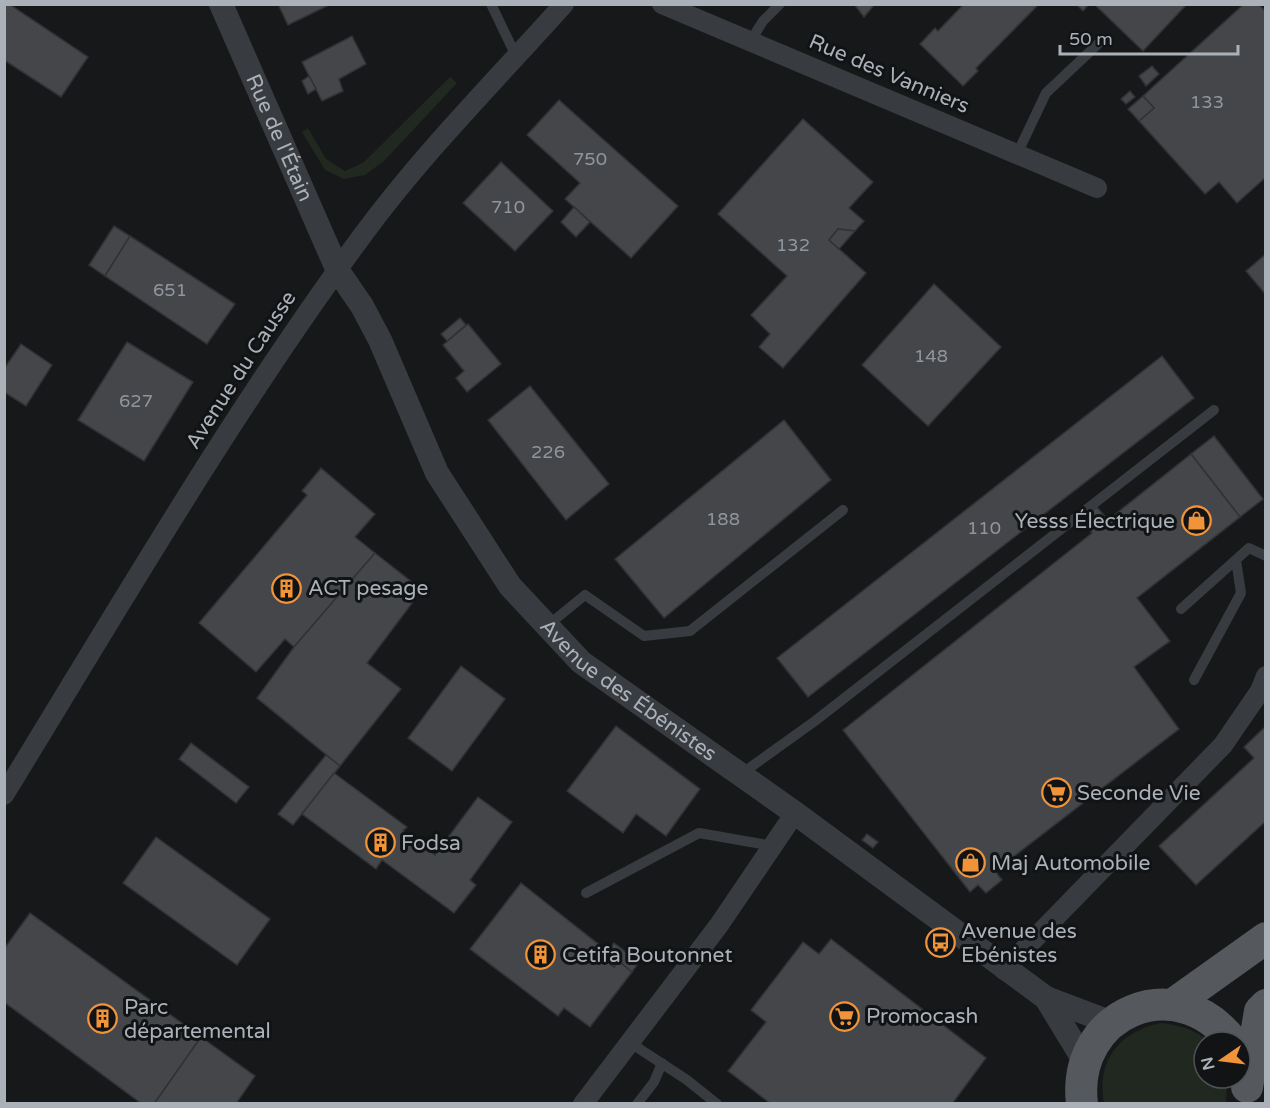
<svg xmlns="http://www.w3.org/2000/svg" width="1270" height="1108" viewBox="0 0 1270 1108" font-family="'Varela Round',sans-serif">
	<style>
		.green { fill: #20281f }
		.building { fill: #44464a; stroke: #313236; stroke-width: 1.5 }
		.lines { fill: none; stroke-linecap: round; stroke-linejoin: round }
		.service { stroke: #383b3f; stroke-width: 10 }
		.minor { stroke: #383b3f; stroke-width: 20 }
		.tertiary { stroke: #383b3f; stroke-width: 24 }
		.primary { stroke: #55585d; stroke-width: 32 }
		.labels { text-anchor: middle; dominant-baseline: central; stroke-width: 6; stroke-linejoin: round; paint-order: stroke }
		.number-label { font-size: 18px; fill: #90969d }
		.street-label { font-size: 21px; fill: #aab1b9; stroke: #121315 }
		.poi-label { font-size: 21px; fill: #aab1b9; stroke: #121315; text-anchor: start }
	</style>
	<rect width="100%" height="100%" fill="#17181a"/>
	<g class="green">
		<polygon points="450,77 457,83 384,161 365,175 344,179 325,170 302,132 308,128 326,159 345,171 364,162"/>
		<path d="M1160,1023c20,2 33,6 49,18l-5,1v36h23l-1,25h-122c-8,-42 15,-71 56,-80z"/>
	</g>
	<g class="building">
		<polygon points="4,4 9,4 88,57 61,97 4,60"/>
		<polygon points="278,4 331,4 288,25"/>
		<polygon points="854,4 875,4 864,17"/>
		<polygon points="964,4 1039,4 976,68 978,71 963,86 920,44 935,28 938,31"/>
		<polygon points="1076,4 1089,4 1083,11"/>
		<polygon points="1094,4 1187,4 1143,51"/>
		<polygon points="1244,4 1258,4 1266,12 1266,177 1237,203 1219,182 1205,194 1139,121 1154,108 1143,96"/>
		<polygon points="352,36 366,64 339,79 343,91 322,101 302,62"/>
		<polygon points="1152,66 1159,74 1146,86 1139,76"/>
		<polygon points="309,76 316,89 308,94 302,81"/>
		<polygon points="1130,91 1135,97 1126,104 1121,99"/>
		<polygon points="1143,96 1154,108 1139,121 1128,109"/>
		<polygon points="559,100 678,206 631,258 565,199 580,183 527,135"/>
		<polygon points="803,119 873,182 849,208 864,221 855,231 838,229 829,240 866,273 783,368 759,347 770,334 751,315 787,276 718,214"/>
		<polygon points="501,162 553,211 515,251 463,203"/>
		<polygon points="574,207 590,222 576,237 561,222"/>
		<polygon points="114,226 130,236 105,276 89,265"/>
		<polygon points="838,229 855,231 839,249 829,240"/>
		<polygon points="130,236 235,304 207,344 105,276"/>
		<polygon points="1266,254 1266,295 1246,271"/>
		<polygon points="934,284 1001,347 928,426 862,365"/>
		<polygon points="460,318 466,325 447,341 441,334"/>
		<polygon points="468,324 501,364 467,392 456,378 464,371 443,345"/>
		<polygon points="127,342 193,382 144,461 78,420"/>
		<polygon points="21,344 52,365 26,406 4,392 4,369"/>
		<polygon points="1162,356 1194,398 808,697 777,658"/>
		<polygon points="530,386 609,484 566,520 488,420"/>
		<polygon points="784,420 831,480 664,618 615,559"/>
		<polygon points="1214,436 1263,499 1240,517 1191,454"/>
		<polygon points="1191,454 1240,517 1137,598 1170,641 1134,667 1179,729 995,871 1002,880 986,893 978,885 970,892 843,730 1092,533 1081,520 1097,507 1108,520"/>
		<polygon points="321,468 375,514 355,537 375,553 294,647 285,639 256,672 199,623 307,495 302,491"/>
		<polygon points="375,553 422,590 367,663 401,689 340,766 257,698 294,647"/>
		<polygon points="461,666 505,699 452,771 408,738"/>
		<polygon points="616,726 700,789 666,836 636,814 623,833 567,791"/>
		<polygon points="1266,726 1266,821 1196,885 1159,846 1254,758 1244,747"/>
		<polygon points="191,743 249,787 236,803 179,759"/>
		<polygon points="326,755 340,766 293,825 278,814"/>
		<polygon points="334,773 407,827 403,831 435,855 478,797 512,822 470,880 476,885 454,913 382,860 376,869 302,814"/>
		<polygon points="867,834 878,842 873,848 862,840"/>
		<polygon points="156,837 270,919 237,965 123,883"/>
		<polygon points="521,883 607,951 602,958 614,967 619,961 632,972 590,1027 564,1008 558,1016 470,949"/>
		<polygon points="30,913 201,1037 154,1104 142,1104 4,1002 4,949"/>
		<polygon points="831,939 986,1058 952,1104 771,1104 728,1071 766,1022 751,1010 803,942 819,954"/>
		<polygon points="614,943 639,962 632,972 619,961 614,967 602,958"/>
		<polygon points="201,1037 255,1076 236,1104 154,1104"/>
	</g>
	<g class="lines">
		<g class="service">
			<polyline points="491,4 517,58"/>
			<polyline points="750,42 763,21 780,4"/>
			<polyline points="1017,154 1046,93 1098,44"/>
			<polyline points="1181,609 1249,548 1266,556"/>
			<polyline points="547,626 585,595 644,636 690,631 843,510"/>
			<polyline points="1194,680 1241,593 1236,560"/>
			<polyline points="741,774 815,721 1214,410"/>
			<polyline points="586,893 699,833 773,846"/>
			<polyline points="629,1042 687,1080 717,1104"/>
			<polyline points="637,1104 654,1082 662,1063"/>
		</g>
		<g class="minor">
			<polyline points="662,4 1097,188"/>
			<path d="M4,795c116,-189 227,-381 358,-559 60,-82 134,-156 202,-232"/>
			<polyline points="1004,970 1223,745 1260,691 1266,676"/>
			<polyline points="583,1104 719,925 795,813"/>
		</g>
		<g class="tertiary">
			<path id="s1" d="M221,4l117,267 24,35 18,34 57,133 73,113 71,76 214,151 251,185 66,25"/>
			<polyline points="1046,998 1085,1062"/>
		</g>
		<g class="primary">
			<polyline points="1172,1005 1266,938"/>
			<polyline points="1247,1087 1260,1011 1266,1005"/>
			<path d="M1082,1104c-11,-92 95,-136 151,-62"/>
		</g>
	</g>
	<defs>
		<symbol id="shop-ring" viewBox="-11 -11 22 22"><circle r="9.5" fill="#121315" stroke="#f09339" stroke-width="1.5"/><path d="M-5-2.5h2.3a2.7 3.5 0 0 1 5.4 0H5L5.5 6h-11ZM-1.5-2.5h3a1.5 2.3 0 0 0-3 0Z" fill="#f09339"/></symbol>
		<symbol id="building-ring" viewBox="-11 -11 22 22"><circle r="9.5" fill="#121315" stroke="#f09339" stroke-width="1.5"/><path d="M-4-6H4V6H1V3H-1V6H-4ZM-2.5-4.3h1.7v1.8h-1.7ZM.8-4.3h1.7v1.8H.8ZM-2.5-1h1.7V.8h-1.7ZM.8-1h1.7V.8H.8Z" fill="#f09339"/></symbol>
		<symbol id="supermarket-ring" viewBox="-11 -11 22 22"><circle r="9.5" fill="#121315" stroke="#f09339" stroke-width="1.5"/><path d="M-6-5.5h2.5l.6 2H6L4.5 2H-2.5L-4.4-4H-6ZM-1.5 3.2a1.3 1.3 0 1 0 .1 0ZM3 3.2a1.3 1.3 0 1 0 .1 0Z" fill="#f09339"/></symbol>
		<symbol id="bus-ring" viewBox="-11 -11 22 22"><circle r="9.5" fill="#121315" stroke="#f09339" stroke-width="1.5"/><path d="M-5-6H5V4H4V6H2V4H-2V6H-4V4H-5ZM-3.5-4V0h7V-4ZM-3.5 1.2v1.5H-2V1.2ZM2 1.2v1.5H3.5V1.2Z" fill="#f09339"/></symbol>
	</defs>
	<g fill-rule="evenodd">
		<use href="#shop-ring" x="1180" y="504" width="33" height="33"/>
		<use href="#building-ring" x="270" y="572" width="33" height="33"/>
		<use href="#supermarket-ring" x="1040" y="776" width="33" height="33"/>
		<use href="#building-ring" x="364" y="826" width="33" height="33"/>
		<use href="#shop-ring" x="954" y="846" width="33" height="33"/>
		<use href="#bus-ring" x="924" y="926" width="33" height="33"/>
		<use href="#building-ring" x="524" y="938" width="33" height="33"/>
		<use href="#supermarket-ring" x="828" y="1000" width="33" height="33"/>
		<use href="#building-ring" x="86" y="1002" width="33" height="33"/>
	</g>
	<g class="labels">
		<g class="number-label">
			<text x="1207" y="102">133</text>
			<text x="590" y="159">750</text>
			<text x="508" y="207">710</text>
			<text x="793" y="245">132</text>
			<text x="170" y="290">651</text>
			<text x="931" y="356">148</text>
			<text x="136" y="401">627</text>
			<text x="548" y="452">226</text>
			<text x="723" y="519">188</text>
			<text x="984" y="528">110</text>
		</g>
		<g class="street-label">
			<text transform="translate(889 74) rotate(23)">Rue des Vanniers</text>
			<text stroke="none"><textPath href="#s1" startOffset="146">Rue de l'Étain</textPath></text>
			<text transform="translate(241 370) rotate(-57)">Avenue du Causse</text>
			<text stroke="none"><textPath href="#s1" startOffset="810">Avenue des Ébénistes</textPath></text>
		</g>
		<g class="poi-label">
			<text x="1175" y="521" text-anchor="end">Yesss Électrique</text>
			<text x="308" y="588">ACT pesage</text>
			<text x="1077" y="793">Seconde Vie</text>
			<text x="401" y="843">Fodsa</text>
			<text x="991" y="863">Maj Automobile</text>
			<text x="961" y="931">Avenue des<tspan x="961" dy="24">Ebénistes</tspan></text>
			<text x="562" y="955">Cetifa Boutonnet</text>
			<text x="124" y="1007">Parc<tspan x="124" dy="24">départemental</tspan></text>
			<text x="866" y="1016">Promocash</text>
		</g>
	</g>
	<rect width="1270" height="1108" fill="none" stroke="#aab1b9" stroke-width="12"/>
	<g transform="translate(1222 1060) rotate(256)"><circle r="28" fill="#121315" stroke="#4f5257" stroke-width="1.5"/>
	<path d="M0-4.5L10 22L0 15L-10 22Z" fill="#f09339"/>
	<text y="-9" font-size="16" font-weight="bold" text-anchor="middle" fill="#aab1b9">N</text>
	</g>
	<path d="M1060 45v9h178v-9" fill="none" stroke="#aab1b9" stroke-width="3"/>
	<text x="1069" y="45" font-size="18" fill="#aab1b9" stroke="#121315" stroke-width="4.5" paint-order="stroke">50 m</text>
</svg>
